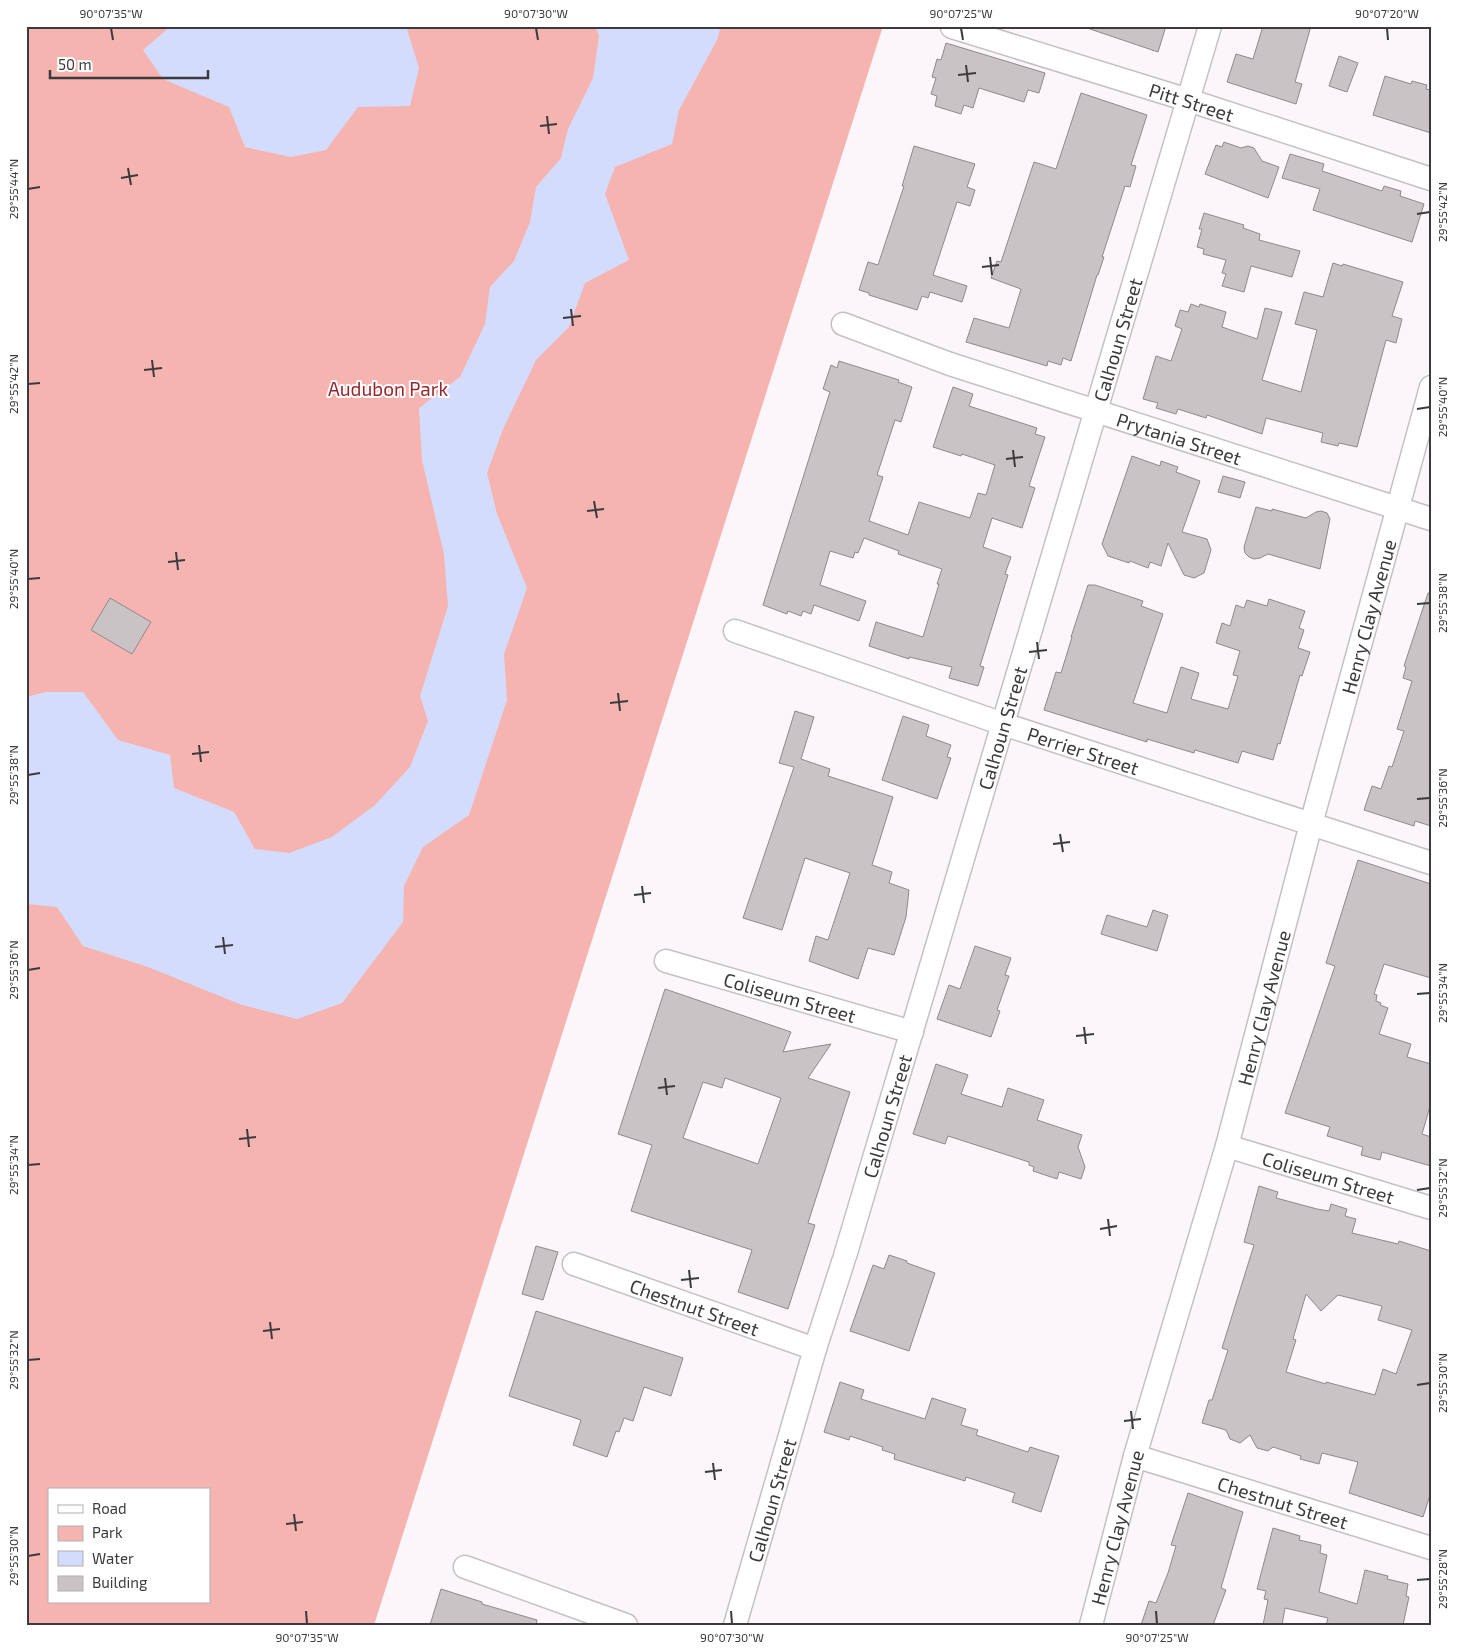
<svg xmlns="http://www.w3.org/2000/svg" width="1457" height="1651" viewBox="0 0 1457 1651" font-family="'Exo 2',sans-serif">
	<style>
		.green { fill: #f5b4b0; fill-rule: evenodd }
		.water { fill: #d4dcfe }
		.building { fill: #cac3c5; stroke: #90898b; fill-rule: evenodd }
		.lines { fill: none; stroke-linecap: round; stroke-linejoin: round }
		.street-casing { stroke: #c5c0c4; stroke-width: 25 }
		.street { stroke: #fff; stroke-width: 22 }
		.ticks { fill: none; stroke: #3c3a3c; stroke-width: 2 }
		.labels { text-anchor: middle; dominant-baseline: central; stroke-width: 4; stroke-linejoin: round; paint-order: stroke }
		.street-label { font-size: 19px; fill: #3c3a3c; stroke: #fff }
		.park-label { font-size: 19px; fill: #99262c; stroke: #fff }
		.neatline { fill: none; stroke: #3c3a3c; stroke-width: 2 }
		.ticks-label { font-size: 12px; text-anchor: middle; fill: #3c3a3c }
	</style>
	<rect width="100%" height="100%" fill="#fbf6fa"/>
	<path class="green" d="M26,26h857l-509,1599h-348zM49,1490h160v112h-160z"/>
	<g class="water">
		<polygon points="171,26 406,26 419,68 410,106 358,107 326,150 291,157 245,147 229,107 163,79 143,50"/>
		<polygon points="595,26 721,26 717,40 679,110 672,144 615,167 605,194 629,260 585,283 569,327 536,360 503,429 487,473 497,514 527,588 504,654 507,700 469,815 423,847 404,886 403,922 342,1003 297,1019 242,1005 148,967 83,946 57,907 26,904 26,697 46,692 83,692 118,740 170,755 174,788 234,812 255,849 289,853 332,837 375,805 410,767 428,721 420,696 448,606 444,554 422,460 419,408 460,377 485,324 490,287 514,261 530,222 536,187 561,158 568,129 593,78 599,36"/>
	</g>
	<g class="building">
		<polygon points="1091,26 1166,26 1158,52 1090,29"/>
		<polygon points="1263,26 1311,26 1295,82 1302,84 1296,104 1227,82 1236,54 1253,59"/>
		<polygon points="946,43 1045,73 1039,93 1028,90 1024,102 979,88 973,108 964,105 961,114 935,106 937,96 931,94 936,78 932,77 937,59 941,60"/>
		<polygon points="1339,56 1358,63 1347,92 1329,86"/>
		<polygon points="1385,76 1411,84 1412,81 1427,85 1426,89 1431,90 1431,133 1373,115"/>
		<polygon points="1081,93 1147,115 1131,165 1136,166 1130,187 1125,186 1102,257 1104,257 1098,275 1097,275 1071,361 1063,358 1061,365 1048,361 1047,366 966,342 974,318 1009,328 1021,289 991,278 997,261 1001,262 1034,162 1056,169"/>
		<polygon points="1224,142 1241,148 1248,146 1254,148 1262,161 1279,167 1268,198 1205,174 1216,145 1222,147"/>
		<polygon points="914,146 975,164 967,187 975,190 970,206 957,202 933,275 967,286 962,302 930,292 928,298 922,296 917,310 869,295 869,293 859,290 868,262 878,265 904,186 902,186"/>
		<polygon points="1290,154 1324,164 1322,171 1382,191 1384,186 1401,191 1400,196 1424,204 1412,242 1313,210 1320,189 1282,178"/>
		<polygon points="1204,213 1244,225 1243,228 1260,234 1259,240 1300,251 1292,277 1251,266 1244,292 1222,286 1226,274 1222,273 1226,260 1203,254 1204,249 1197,247 1202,229 1199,229"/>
		<polygon points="1333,263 1342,266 1343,264 1403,282 1392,316 1402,319 1396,343 1386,340 1357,447 1339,443 1338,446 1321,442 1323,433 1266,418 1262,434 1207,415 1206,418 1178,409 1176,414 1156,408 1158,403 1143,399 1156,356 1171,361 1182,329 1175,326 1180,310 1188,312 1191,304 1199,307 1200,304 1226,312 1222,327 1257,339 1265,308 1282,312 1262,380 1301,392 1317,330 1295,324 1304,292 1323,297"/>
		<polygon points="839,361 899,380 898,382 912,387 901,422 895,420 877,475 883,477 869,521 908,535 919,502 970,518 978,493 986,495 995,465 962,454 961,456 933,447 953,387 973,394 969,406 1037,428 1035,434 1045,437 1029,486 1035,488 1022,528 992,518 983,547 1011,557 1005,574 1008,575 980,666 984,667 978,686 949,678 952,667 909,657 909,659 869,646 876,622 923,637 939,584 937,584 942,569 898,554 899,551 864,538 858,553 855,552 853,558 830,551 820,585 866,601 859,621 814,605 811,614 803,611 801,616 788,611 787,614 763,605 828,398 830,392 823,389 831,365 837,368"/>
		<polygon points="1132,456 1160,466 1161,461 1178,467 1176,472 1200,481 1182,532 1207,539 1211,550 1204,573 1194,578 1184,575 1168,543 1161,566 1150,562 1148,568 1130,561 1129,563 1108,556 1102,544"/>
		<polygon points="1223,476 1245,482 1240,498 1218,492"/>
		<polygon points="1256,507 1272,511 1272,509 1306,518 1316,512 1321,511 1327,513 1330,519 1320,569 1268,554 1260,558 1254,559 1249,557 1245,553 1244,547"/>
		<polygon points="1088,585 1095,585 1143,601 1141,606 1163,614 1133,703 1167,713 1181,667 1199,673 1191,699 1228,709 1238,676 1233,675 1240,651 1216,643 1222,623 1230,626 1236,605 1244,608 1247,600 1267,606 1269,599 1305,611 1299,628 1304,630 1298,648 1310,652 1302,676 1300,675 1280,744 1278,743 1273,760 1242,751 1238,763 1195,750 1194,753 1147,739 1147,742 1044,710 1056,672 1061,673 1072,637 1071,637"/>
		<polygon points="1428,593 1431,593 1431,826 1415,821 1414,826 1364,810 1372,786 1381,789 1389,766 1392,767 1404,731 1397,729 1412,681 1403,678 1406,667 1404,666"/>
		<polygon points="110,598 151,622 132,654 91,630"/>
		<polygon points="795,711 814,717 801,759 830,769 828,776 893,797 872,865 892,872 889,883 909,890 906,917 894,955 868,948 858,979 809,961 816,936 828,940 850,873 805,858 782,930 743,918 794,767 779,763"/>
		<polygon points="903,716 929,725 926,736 951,745 947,757 951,758 937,799 882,780"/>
		<polygon points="1358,860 1431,884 1431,978 1384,964 1374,994 1377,995 1376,1001 1381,1003 1380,1005 1388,1008 1379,1034 1411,1044 1407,1057 1431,1064 1431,1103 1422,1134 1431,1137 1431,1166 1382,1152 1380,1160 1361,1155 1363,1147 1327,1136 1330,1127 1285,1113 1335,966 1326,963"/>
		<polygon points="1153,910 1168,915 1157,951 1101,934 1107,915 1147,927"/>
		<polygon points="975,946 1011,958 1005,975 1009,976 997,1010 1000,1011 991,1037 937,1019 949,985 960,989"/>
		<path d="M665,989l126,43 -8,20 48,-8 -23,34 42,14 -42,131 7,2 -27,84 -50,-17 14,-42 -121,-39 21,-66 -34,-11zM725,1078l56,20 -23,66 -75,-26 20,-56 19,6z"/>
		<polygon points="936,1064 968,1075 961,1094 1002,1107 1008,1088 1044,1100 1037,1120 1082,1135 1078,1147 1085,1167 1081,1179 1059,1172 1057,1179 1033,1171 1034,1167 1029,1165 1029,1162 948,1136 945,1144 913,1134"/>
		<path d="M1259,1186l19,6 -2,6 41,11 12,2 2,-7 16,5 -2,7 11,3 -4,14 46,11 1,-3 32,10v241l-8,25 -74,-24 9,-31 -36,-9 -3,11 -19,-5 1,-3 -28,-9 -5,4 -11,-3 -7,-13 -10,8 -10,-4 -4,-9 -24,-7 7,-23h3l16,-50 -6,-2 32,-103 -10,-3zM1306,1294l15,17 17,-16 44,11 -4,14 34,10 -16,44 -13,-5 -8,26 -49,-13v2l-40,-12 10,-32 -3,-1z"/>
		<polygon points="536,1246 558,1252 543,1300 522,1294"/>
		<polygon points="889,1255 907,1261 907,1263 935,1273 909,1351 850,1331 873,1265 884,1269"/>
		<polygon points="536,1311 683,1358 671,1396 644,1387 633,1421 624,1418 619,1432 616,1431 607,1457 573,1445 581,1420 509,1396"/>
		<polygon points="840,1382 864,1390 861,1399 925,1419 932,1398 966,1409 961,1425 978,1430 976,1435 1028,1452 1030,1447 1059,1456 1041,1512 1012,1502 1015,1493 966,1477 965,1481 894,1459 895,1454 882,1450 883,1447 850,1436 849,1440 824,1432"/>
		<polygon points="1188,1493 1243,1512 1221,1588 1226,1590 1213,1625 1141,1625 1149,1601 1156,1603 1168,1573 1176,1546 1171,1545"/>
		<polygon points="1273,1528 1300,1536 1299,1540 1321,1545 1320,1553 1327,1555 1319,1592 1357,1604 1365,1570 1388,1576 1387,1579 1408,1584 1406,1596 1409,1597 1403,1625 1326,1625 1328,1618 1285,1608 1282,1625 1263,1625 1268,1600 1264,1599 1266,1591 1257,1589"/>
		<polygon points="441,1589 482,1602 482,1604 537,1620 536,1625 430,1625"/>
	</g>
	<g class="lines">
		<defs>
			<g id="street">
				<path id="s1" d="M952,27l236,73 243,79"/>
				<path id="s2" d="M843,324l107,40 481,155"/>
				<path id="s3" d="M735,631l268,93 428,139"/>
				<path id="s4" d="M666,961l246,71"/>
				<path id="s5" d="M1227,1146l204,62"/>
				<path id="s6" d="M845,1256l365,-1230"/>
				<path id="s7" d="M574,1264l241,85"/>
				<path id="s8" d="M1135,1456l296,92"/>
				<polyline points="465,1567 626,1625"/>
				<path id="s9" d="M735,1625l80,-276 28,-87"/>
				<path id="s10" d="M1091,1625l44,-169 92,-310 84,-322 120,-437"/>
			</g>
		</defs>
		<use href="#street" class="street-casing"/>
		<use href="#street" class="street"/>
	</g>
	<path class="ticks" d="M111,28l2,12M536,28l2,12M961,28l2,12M1387,28l1,12M966,65l2,17M958,75l18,-2M547,116l2,18M540,126l17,-2M128,168l3,17M121,178l17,-3M28,189l12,-2M1417,214l13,-2M990,257l2,18M982,267l17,-2M571,309l2,17M563,318l18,-2M152,360l2,17M144,370l18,-2M28,384l12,-1M1417,409l13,-2M1013,450l2,17M1006,459l17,-2M594,501l3,17M587,511l17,-2M176,552l2,18M168,562l17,-2M28,579l12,-1M1417,604l13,-1M1037,642l2,17M1029,652l18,-2M618,693l2,18M610,703l18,-2M199,745l2,17M192,754l17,-2M28,775l12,-2M1417,799l13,-1M1060,834l3,18M1053,844l17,-2M642,886l2,17M634,895l17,-2M223,937l2,17M215,947l18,-2M28,970l12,-2M1417,994l13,-1M1084,1027l2,17M1076,1036l18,-2M665,1078l2,17M658,1088l17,-2M247,1129l2,18M239,1139l17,-2M28,1165l12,-1M1417,1190l13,-2M1108,1219l2,17M1100,1229l17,-3M689,1270l2,18M681,1280l18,-2M270,1322l2,17M263,1331l17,-2M28,1360l12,-1M1417,1385l13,-2M1131,1411l2,18M1124,1421l17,-2M713,1463l2,17M705,1472l17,-2M294,1514l2,17M286,1524l17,-2M28,1556l12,-2M1417,1580l13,-1M306,1611l1,13M731,1611l1,13M1156,1611l1,13"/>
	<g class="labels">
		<g class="street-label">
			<text stroke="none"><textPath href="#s1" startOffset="251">Pitt Street</textPath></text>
			<text stroke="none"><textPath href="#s6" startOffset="956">Calhoun Street</textPath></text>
			<text stroke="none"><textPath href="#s2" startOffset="355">Prytania Street</textPath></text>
			<text stroke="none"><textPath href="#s10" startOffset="1046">Henry Clay Avenue</textPath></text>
			<text stroke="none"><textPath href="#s6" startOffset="551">Calhoun Street</textPath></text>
			<text stroke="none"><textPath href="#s3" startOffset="368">Perrier Street</textPath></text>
			<text stroke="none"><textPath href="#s4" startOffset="129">Coliseum Street</textPath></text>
			<text stroke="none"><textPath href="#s10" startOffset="641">Henry Clay Avenue</textPath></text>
			<text stroke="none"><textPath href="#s6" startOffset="146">Calhoun Street</textPath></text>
			<text stroke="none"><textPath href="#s5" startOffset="106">Coliseum Street</textPath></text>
			<text stroke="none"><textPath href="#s7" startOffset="128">Chestnut Street</textPath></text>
			<text stroke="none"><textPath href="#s9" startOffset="130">Calhoun Street</textPath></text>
			<text stroke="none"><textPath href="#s8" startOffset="155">Chestnut Street</textPath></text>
			<text stroke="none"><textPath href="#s10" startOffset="101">Henry Clay Avenue</textPath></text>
		</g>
		<g class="park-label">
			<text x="388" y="388">Audubon Park</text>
		</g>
	</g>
	<rect width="1457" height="1651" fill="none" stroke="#ffffff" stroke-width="55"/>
	<rect x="48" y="1488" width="162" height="115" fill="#ffffff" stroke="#b1b0b1"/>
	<rect x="58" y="1505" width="25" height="8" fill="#ffffff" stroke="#b1b0b1"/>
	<text x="92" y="1514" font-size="15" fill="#3c3a3c">Road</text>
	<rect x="58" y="1526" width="25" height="15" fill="#f5b4b0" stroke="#b1b0b1"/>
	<text x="92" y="1538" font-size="15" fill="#3c3a3c">Park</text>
	<rect x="58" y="1551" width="25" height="15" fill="#d4dcfe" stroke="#b1b0b1"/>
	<text x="92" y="1564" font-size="15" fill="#3c3a3c">Water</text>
	<rect x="58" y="1576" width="25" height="15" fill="#cac3c5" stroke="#b1b0b1"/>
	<text x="92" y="1588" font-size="15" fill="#3c3a3c">Building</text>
	<path d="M50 70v8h158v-8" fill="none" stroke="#3c3a3c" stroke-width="2.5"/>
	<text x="58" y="70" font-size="15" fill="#3c3a3c" stroke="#ffffff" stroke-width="4" paint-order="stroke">50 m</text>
	<rect x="28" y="28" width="1402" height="1596" class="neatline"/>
	<g class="ticks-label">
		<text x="111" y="18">90°07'35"W</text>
		<text x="536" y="18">90°07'30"W</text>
		<text x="961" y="18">90°07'25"W</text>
		<text x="1387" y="18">90°07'20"W</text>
		<text transform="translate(14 189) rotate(-90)" y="4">29°55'44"N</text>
		<text transform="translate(1443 212) rotate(-90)" y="4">29°55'42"N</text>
		<text transform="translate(14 384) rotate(-90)" y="4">29°55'42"N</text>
		<text transform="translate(1443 407) rotate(-90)" y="4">29°55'40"N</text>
		<text transform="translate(14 579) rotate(-90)" y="4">29°55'40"N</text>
		<text transform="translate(1443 603) rotate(-90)" y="4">29°55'38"N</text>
		<text transform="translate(14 775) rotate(-90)" y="4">29°55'38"N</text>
		<text transform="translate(1443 798) rotate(-90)" y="4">29°55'36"N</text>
		<text transform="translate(14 970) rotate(-90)" y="4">29°55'36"N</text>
		<text transform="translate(1443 993) rotate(-90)" y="4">29°55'34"N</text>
		<text transform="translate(14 1165) rotate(-90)" y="4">29°55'34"N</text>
		<text transform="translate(1443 1188) rotate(-90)" y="4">29°55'32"N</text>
		<text transform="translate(14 1360) rotate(-90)" y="4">29°55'32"N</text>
		<text transform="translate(1443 1383) rotate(-90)" y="4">29°55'30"N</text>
		<text transform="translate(14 1556) rotate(-90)" y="4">29°55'30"N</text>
		<text transform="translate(1443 1579) rotate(-90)" y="4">29°55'28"N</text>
		<text x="307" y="1642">90°07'35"W</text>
		<text x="732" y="1642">90°07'30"W</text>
		<text x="1157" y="1642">90°07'25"W</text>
	</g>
</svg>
